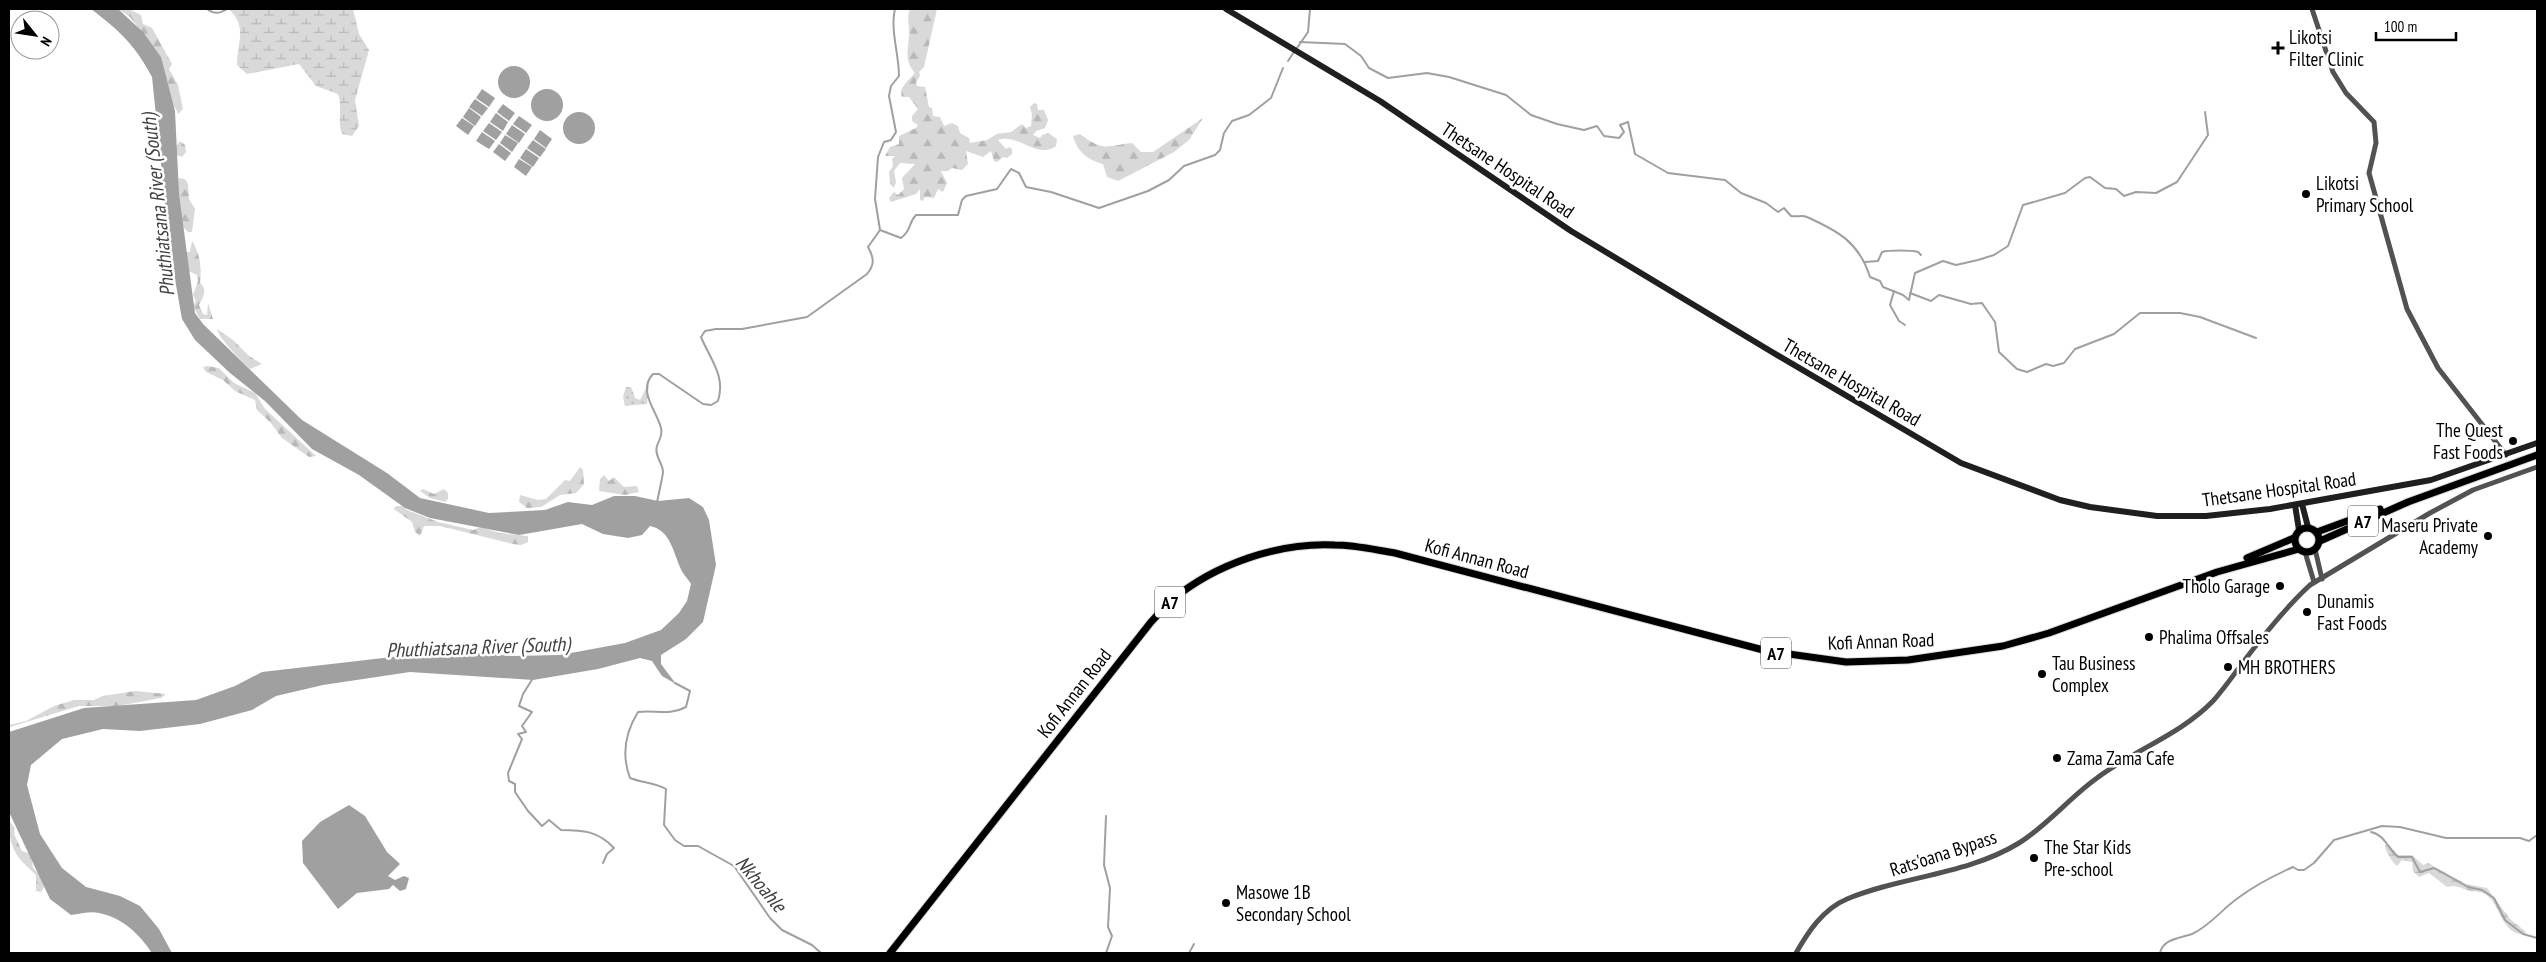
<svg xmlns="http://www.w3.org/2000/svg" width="2546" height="962" viewBox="0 0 2546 962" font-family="'PT Sans Narrow',sans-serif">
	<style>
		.green { fill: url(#green-dots) }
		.forest { fill: url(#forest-firs) }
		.wetland { fill: url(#wetland-marsh) }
		.water { fill: #a0a0a0 }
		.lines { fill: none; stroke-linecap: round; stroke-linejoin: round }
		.stream { stroke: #a0a0a0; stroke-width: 2 }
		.primary-casing { stroke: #dbdbdb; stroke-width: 9 }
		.tertiary { stroke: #525252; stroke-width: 5 }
		.secondary { stroke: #1f1f1f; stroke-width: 6 }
		.primary { stroke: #000; stroke-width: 7 }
		.poi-dot { fill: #000; stroke: #fff; stroke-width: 2 }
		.labels { text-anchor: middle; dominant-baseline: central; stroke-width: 5; stroke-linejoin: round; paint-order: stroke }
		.shield { fill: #fff; stroke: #4c4c4c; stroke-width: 1 }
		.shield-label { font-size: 18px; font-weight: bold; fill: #000 }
		.poi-label { font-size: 19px; fill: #000; stroke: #fff; text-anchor: start }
		.street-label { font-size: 19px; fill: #000; stroke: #fff }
		.water-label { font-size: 20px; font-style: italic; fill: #414141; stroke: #fff }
	</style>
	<defs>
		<pattern id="green-dots" width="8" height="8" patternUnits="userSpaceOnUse" patternTransform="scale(1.25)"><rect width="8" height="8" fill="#d9d9d9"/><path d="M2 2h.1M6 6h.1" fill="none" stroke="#b8b8b8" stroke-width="1.8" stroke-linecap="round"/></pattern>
		<pattern id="forest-firs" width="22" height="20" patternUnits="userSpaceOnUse" patternTransform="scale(1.25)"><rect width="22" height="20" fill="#d9d9d9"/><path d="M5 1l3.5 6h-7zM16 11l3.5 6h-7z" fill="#b8b8b8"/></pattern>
		<pattern id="wetland-marsh" width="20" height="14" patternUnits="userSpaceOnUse" patternTransform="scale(1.25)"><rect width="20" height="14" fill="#d9d9d9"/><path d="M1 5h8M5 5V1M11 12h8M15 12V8" fill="none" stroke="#b8b8b8"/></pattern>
	</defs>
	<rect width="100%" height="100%" fill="#fff"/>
	<polygon class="green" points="649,383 647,404 625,406 623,397 626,387 631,387 635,398 640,400"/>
	<g class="forest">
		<path d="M118,9h11l12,6 2,9 9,4 20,36 -3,5 9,16 5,24 -5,5c-2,-7 -8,-13 -9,-19 -1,-7 -1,-17 -7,-23l-1,-15 -31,-40z"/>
		<path d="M910,9h27l-13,58 -5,5 1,4 -4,6 1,4 8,1 4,20 3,1 1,8 7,1 4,9 8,-3 6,3 2,7 9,5 1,5 17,-3 10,-6 14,-2 11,-8 4,4 5,-2 1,-12 -2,-7 4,-4 3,1 1,6h6l4,10 -3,8 -9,3 -3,4 7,3 2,-3 6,-2 9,6 -1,7c-20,14 -37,-13 -58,-6l8,9 3,-2 3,2v5l-5,4 -4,-1 -6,5 -3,-1 -3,-10 -8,6 -17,-6 2,13 -6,6 -10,-2 -4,3h-7l6,12 -4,9 -5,-3 -4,9 -9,-1 -2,4 -3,-1v-11l-4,5 -25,8 -2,-4 5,-6 4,3 6,-6 -2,-11 13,-14 -15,-1 -6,8 2,11 -2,6 -4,-4 -1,-12 4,-6 -1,-7 3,-3h-10l5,-9 9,-3v-8l17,-8 2,-3 -6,-4v-5l6,-7 -9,-12h-7c-4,-9 7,-17 13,-24 -11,-13 -7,-22 -6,-37 1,-10 -3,-17 1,-27z"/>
		<path d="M1203,118l-14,22 -15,12 -56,29 -11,-4 -4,-13c-16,-4 -26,-13 -30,-28l7,-2c24,18 25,12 52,9l9,9h12z"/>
		<polygon points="180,141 185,145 186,152 182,157 177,155 173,150"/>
		<polygon points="179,178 185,179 188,184 189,199 195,209 192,232 188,232 182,226 176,182"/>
		<path d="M192,241c8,12 10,28 8,42 8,7 3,14 -1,22l4,9 4,1 1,-12 5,16h-13l-7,-13 3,-5 -3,-6 5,-14 -1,-6 -8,-4 -3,-19h4z"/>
		<path d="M217,329l16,11 16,16 13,8 -12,5c-8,-7 -32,-32 -33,-40z"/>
		<polygon points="207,366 219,368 234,383 255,393 265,409 316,456 309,457 282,438 270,422 257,410 255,400 235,391 223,380 206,372 203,367"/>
		<polygon points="580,467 583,470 584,484 576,493 560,495 541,507 527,508 519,502 520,495 538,500 546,499 565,480 570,481"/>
		<polygon points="604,475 609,481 614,477 624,487 637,486 639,492 625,495 599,491 600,479"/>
		<polygon points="423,489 434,494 444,489 448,493 448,499 445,502 430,498 420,491"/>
		<polygon points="396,506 402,506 407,510 438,522 473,530 481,527 499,533 528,536 528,542 521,545 513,544 440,526 424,526 420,536 415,532 412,522 394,509"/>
		<polygon points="135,691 166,694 161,698 118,706 79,706 10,727 9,733 9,725 26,721 54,706 74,700 94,700 103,696"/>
		<path d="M9,821l6,7 -1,6 8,17 9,3 2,14 9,9 2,10 -3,5 -5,-1v-16c-20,-19 -27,-25 -27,-54z"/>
	</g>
	<g class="wetland">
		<path d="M229,9h124l6,25 10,16 -14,50 4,26 -7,10 -10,-2c-5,-14 1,-26 -4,-40l-22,-8 -17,-22 -52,10 -10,-9c0,-24 11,-37 -8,-56z"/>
		<path d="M2385,845h4l9,10h14l11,10 5,-2 38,21 21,4 23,31 15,12 1,3c-22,3 -26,-26 -36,-36 -7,-7 -12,-6 -20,-7 -9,-3 -13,-6 -23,-4l-18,-14 -10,4 -6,-6 -1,-9 -10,-2 -5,6c-5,-4 -12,-15 -12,-21z"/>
	</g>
	<g class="water">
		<path d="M91,9h27l25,23 18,25 14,54 4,83 16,119 8,11 99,96 85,53 33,25 69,15 56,-3 23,-8 24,3 22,-9h21l23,5 31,-3 14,9 6,13 7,45 -13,57 -17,17 -25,16v9l15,20 -14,-8 -10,-15 -12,-3 -42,11 -65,11 -123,-8 -87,13 -47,11 -24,14 -52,14 -60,7 -37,-2 -41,10 -31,26 -4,20 13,49 22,34 24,19 34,9 20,10 19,23 13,24h-20c-12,-18 -30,-36 -53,-40 -8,-2 -19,1 -28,2l-21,-16 -41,-87v-80l75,-24 112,-8 39,-14 27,-14 182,-21 68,5 48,-1 65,-12 36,-13 18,-17 8,-12 4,-17c-3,-5 -9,-11 -11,-17 -7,-16 -10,-37 -30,-41l-8,9 -14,3 -25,-4 -21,-10 -63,11 -89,-17 -25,-10 -46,-33 -47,-26 -47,-48 -35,-28 -35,-33 -13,-21 -12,-68 -18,-174c-17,-32 -32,-46 -61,-68z"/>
		<circle cx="514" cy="82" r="16"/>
		<polygon points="482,89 495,98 489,107 476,98"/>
		<circle cx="547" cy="105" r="16"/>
		<polygon points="475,99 488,108 482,116 469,107"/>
		<polygon points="503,104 515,113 509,121 497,112"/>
		<polygon points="469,108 481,117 475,126 463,117"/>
		<circle cx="579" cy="128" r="16"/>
		<polygon points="496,113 508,122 503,131 490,122"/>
		<polygon points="519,116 532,125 526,133 513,124"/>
		<polygon points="462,118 474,126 468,135 456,126"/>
		<polygon points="489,123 502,132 496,140 483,131"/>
		<polygon points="512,125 525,134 519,143 506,134"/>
		<polygon points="540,130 552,139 546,148 534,139"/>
		<polygon points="482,132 495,141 489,149 476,141"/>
		<polygon points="505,135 518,143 512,152 500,143"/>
		<polygon points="533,140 546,149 540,157 527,148"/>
		<polygon points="499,144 511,153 505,161 493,152"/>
		<polygon points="526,149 539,158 533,167 520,158"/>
		<polygon points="519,159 532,167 526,176 514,167"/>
		<polygon points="349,805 365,816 387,852 400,864 388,876 395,880 404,876 409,878 406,889 400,891 393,885 389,889 357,893 338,909 303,863 302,841 320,822"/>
	</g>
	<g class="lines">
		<g class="stream">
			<path d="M207,9c7,5 12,5 20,0"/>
			<path d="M1300,42l45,2 16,12 8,12 19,10 39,-5 22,4 57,18 25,20 26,9 27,6 13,-4 7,10 15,2 5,-6 -4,-7 8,-3 7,32 33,19 57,7 16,13 25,10 12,9 6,-4 7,8c5,1 12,-1 16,1 31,14 52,25 63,60l10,4 3,6 20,8 6,5 6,-27 28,-12 13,4 22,-5 16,-5 14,-9 15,-41 42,-12 20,-15 5,-1 15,11 11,1 8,7 12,-4 20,1 21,-11 31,-47 -3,-23"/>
			<polyline points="1297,48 1308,32 1310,9"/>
			<polyline points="1288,61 1294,52"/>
			<path d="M880,230l-5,-31 3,-42 6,-15 7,-2 5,-8 -7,-36 2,-10 8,-10c0,-22 -9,-46 -4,-67"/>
			<path d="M1865,262l13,-1 4,-9c6,-2 30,-2 36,0l3,3"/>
			<polyline points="1894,291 1890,305 1899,321 1905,325"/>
			<polyline points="1910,293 1931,301 1939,295 1971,304 1982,303 1995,322 1999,352 2017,369 2027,372 2046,364 2053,366 2064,363 2075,349 2114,334 2140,313 2180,313 2200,317 2256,338"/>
			<path d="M657,502c1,-4 6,-28 6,-30 0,-9 -9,-16 -6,-26 2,-7 6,-9 4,-18 -4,-17 -24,-37 -8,-54h6l44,30 8,1 7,-4c8,-25 -8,-42 -17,-64l4,-6 11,-2h26l65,-12 60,-43c8,-10 7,-16 1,-27l12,-17 21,8c11,-8 7,-15 15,-23h42l4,-15 4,-4 31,-7 14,-20 8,4 7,14 25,5 48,16 49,-17 21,-11 15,-14 31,-11 5,-5 4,-17 8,-12 17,-6 22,-17 12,-30"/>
			<path d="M533,678l-10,16 -4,12 13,6 -10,14 4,6 -8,2 4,5 -14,34 1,8 6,3v8l13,19 14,15 7,-6 12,10c22,0 37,1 53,18l-7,6 -4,9"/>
			<path d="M675,683l15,8 -4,16c-17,9 -29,3 -48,5 -13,21 -17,42 -8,66 12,5 24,4 36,11l-2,36 11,15 9,6h14l36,20 36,52 12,12 30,15 9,8"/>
			<polyline points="1106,816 1104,865 1110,888 1108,927 1112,936 1106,953"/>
			<path d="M2371,832c14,3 17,17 27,25h14l8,15 14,-4 34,19 14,3 12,8 11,22 18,14 14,4"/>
			<polyline points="1189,953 1194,944"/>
			<path d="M2160,953c3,-14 20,-15 32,-19 18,-8 30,-25 46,-36 16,-12 37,-23 55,-31l5,3h6l10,-7 20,-23 48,-14 18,1 46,11h74l9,3 8,-6"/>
		</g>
		<defs>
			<g id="primary">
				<circle cx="2307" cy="540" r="12"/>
				<polyline points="2317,532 2380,509"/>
				<polyline points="2320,541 2408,502 2537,455"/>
				<polyline points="2247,558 2294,538"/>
				<path d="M890,953l261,-331c7,-7 13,-16 21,-22 43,-36 107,-58 163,-55 20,0 41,5 60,8l372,98 79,11 62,-2 95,-14 46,-13 168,-61 82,-23"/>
			</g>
		</defs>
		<use href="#primary" class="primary-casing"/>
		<g class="tertiary">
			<polyline points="2312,9 2333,72 2346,93 2374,122 2376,143 2369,173 2407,309 2438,368 2506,455"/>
			<polyline points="2315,549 2322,579"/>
			<polyline points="2305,552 2314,582"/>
			<path d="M1796,953c12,-21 27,-44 51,-54 55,-23 120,-24 172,-56 29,-18 50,-45 78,-65 37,-28 83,-43 116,-77 10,-11 19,-24 28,-36 21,-28 43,-56 69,-80l120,-72 43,-23 64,-23"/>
		</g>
		<g class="secondary">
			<polyline points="1226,9 1380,101 1571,231 1772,352 1961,463 2060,500 2090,507 2157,516 2206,516 2270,509 2431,480 2537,443"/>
			<polyline points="2302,504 2308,527"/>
			<polyline points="2295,505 2299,530"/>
		</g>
		<use href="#primary" class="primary"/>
	</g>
	<g class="poi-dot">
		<path d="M2275.5 40.5h5v5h5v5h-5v5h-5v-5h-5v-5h5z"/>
		<circle cx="2306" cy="194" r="5"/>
		<circle cx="2513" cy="441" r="5"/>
		<circle cx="2488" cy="536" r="5"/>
		<circle cx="2280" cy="586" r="5"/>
		<circle cx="2307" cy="612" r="5"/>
		<circle cx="2149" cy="637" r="5"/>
		<circle cx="2228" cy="667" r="5"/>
		<circle cx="2042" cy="674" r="5"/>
		<circle cx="2057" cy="758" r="5"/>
		<circle cx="2034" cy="858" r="5"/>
		<circle cx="1226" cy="903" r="5"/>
	</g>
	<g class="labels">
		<g class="shield">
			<rect x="2348" y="505.5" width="30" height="31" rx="4"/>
			<rect x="1155" y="586.5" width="30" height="31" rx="4"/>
			<rect x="1761" y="637.5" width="30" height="31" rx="4"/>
		</g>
		<g class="shield-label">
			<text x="2363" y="521">A7</text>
			<text x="1170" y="602">A7</text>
			<text x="1776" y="653">A7</text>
		</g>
		<g class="poi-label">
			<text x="2289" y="37">Likotsi<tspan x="2289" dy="22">Filter Clinic</tspan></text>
			<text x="2316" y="183">Likotsi<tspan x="2316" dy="22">Primary School</tspan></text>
			<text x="2503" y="430" text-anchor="end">The Quest<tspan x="2503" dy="22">Fast Foods</tspan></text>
			<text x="2478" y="525" text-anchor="end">Maseru Private<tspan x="2478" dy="22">Academy</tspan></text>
			<text x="2270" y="586" text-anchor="end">Tholo Garage</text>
			<text x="2317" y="601">Dunamis<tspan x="2317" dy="22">Fast Foods</tspan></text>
			<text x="2159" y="637">Phalima Offsales</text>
			<text x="2052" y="663">Tau Business<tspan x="2052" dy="22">Complex</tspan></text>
			<text x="2238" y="667">MH BROTHERS</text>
			<text x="2067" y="758">Zama Zama Cafe</text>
			<text x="2044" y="847">The Star Kids<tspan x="2044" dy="22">Pre-school</tspan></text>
			<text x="1236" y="892">Masowe 1B<tspan x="1236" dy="22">Secondary School</tspan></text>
		</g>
		<g class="street-label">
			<text transform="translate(1508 170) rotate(34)">Thetsane Hospital Road</text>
			<text transform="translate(1852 382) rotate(30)">Thetsane Hospital Road</text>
			<text transform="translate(2279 489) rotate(-8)">Thetsane Hospital Road</text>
			<text transform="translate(1477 558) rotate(15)">Kofi Annan Road</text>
			<text transform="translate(1881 641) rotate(-2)">Kofi Annan Road</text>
			<text transform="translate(1074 693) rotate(-52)">Kofi Annan Road</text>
			<text transform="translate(1943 853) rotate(-18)">Rats'oana Bypass</text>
		</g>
		<g class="water-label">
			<text transform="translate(158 205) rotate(-96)">Phuthiatsana River (South)</text>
			<text transform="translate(478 647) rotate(-2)">Phuthiatsana River (South)</text>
			<text transform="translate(761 884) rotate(50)">Nkhoahle</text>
		</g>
	</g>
	<rect width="2546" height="962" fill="none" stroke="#000000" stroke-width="20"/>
	<g transform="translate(35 35) rotate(120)"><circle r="24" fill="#ffffff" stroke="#999999"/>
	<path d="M0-4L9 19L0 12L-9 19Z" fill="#000000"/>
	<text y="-8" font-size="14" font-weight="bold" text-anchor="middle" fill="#000000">N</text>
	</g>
	<path d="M2376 32v8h80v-8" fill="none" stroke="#000000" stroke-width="2.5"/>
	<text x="2384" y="32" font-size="15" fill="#000000" stroke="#ffffff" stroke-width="4" paint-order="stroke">100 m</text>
</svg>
